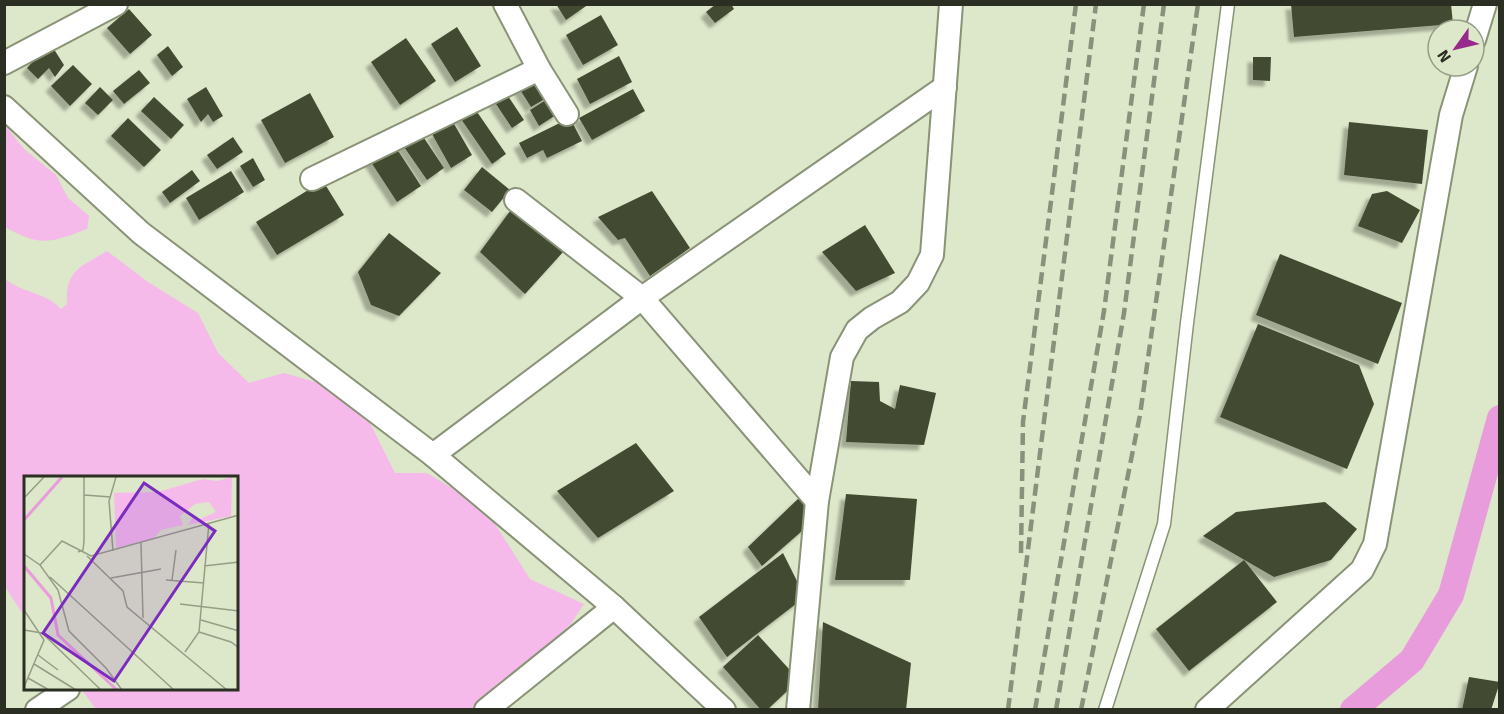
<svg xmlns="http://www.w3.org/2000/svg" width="1504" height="714" viewBox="0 0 1504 714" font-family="Signika,sans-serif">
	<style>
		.green { fill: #f5baea }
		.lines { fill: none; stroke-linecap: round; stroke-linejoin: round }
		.canal { stroke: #e89cdc; stroke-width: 26 }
		.building { fill: #434b32; filter: url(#shadow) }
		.lane-casing { stroke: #899377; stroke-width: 15 }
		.street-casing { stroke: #899377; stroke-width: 26 }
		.lane { stroke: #fff; stroke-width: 12 }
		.street { stroke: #fff; stroke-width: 22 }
		.rail { stroke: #89907b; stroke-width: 4.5; stroke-dasharray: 12 6; stroke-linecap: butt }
		.inset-river { fill: none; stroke: #e89cdc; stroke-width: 3 }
		.inset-road { fill: none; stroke: #969d87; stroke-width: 1.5 }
		.view { fill: #7b2cbf; fill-opacity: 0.15; stroke: #7b2cbf; stroke-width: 3 }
		.inset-edge { fill: none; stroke: #2b2f23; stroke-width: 3 }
	</style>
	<defs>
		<filter id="shadow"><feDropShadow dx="-5.5" dy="5.5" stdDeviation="1.5" flood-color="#0004"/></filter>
	</defs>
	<rect width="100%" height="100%" fill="#dde7c9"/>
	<g class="green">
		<path d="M5,125l19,24 32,26 12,23 21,18 -2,13c-37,14 -47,18 -82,-2z"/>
		<path d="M107,251l41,31 50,31 20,40 31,30 35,-10 52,15 30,27 29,58h32l58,35 45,71 54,25 -14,21 -93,84h-381l-15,-20 156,-1v-211h-211l-1,140 -20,-30 -1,-309c17,15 42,14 57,31l6,-5c-2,-34 14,-37 40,-53z"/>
	</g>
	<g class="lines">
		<polyline class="canal" points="1353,710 1412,660 1451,595 1500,418"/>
	</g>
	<g class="building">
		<polygon points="556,4 589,4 566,20"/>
		<polygon points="716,4 731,4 734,9 715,23 706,12"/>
		<polygon points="1291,4 1451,4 1453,24 1294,37"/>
		<polygon points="129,9 152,35 130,54 107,28"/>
		<polygon points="601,15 618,45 583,65 566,35"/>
		<polygon points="457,27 481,66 455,82 431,44"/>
		<polygon points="406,38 436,81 400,105 371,62"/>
		<polygon points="50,43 64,65 55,77 49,68 38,79 27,68"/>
		<polygon points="168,46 183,67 172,76 157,55"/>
		<polygon points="619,56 632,82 590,104 577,79"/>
		<polygon points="1253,57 1271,57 1270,81 1253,80"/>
		<polygon points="73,65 92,84 70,106 51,86"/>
		<polygon points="139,70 150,83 124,104 113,91"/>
		<polygon points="536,73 550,96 531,107 517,85"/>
		<polygon points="100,87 113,100 98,115 85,103"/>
		<polygon points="206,87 223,116 213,122 208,114 201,122 187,99"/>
		<polygon points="633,89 645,111 592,140 579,118"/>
		<polygon points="310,93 334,137 285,163 261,120"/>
		<polygon points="506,93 524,120 512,128 494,101"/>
		<polygon points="154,97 184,125 171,139 141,111"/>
		<polygon points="549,98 559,113 539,126 530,110"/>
		<polygon points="473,106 506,154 492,164 459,116"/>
		<polygon points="128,118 161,150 144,167 111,136"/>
		<polygon points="570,118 582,141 547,158 543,150 527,158 519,143"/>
		<polygon points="453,122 472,155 451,168 432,134"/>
		<polygon points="1349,122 1428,130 1422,184 1344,175"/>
		<polygon points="420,132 444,168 427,180 402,144"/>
		<polygon points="233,137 243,152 217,169 207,155"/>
		<polygon points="393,143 421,186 397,202 369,159"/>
		<polygon points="253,158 265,180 253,187 240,166"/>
		<polygon points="482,167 510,190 492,212 464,190"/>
		<polygon points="192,170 200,181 170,203 162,192"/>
		<polygon points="231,171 244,192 199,220 186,198"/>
		<polygon points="323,181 344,215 277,255 256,222"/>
		<polygon points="652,191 690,248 650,276 625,238 618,240 598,217"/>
		<polygon points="1387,191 1420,210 1402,243 1358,226 1372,194"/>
		<polygon points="513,207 564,251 525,294 480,252"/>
		<polygon points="865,225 895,273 856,291 822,252"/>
		<polygon points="389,233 441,273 399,316 371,305 358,272"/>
		<polygon points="1280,254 1402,303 1378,364 1256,315"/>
		<polygon points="1258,324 1359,365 1374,404 1347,469 1220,417"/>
		<polygon points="851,381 879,382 880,401 895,409 900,385 936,393 924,445 846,442"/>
		<polygon points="636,443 674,491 598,538 557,491"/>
		<polygon points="846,494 917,499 910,580 835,580"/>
		<polygon points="801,496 810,524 762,566 748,547"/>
		<polygon points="1325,502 1357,529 1331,560 1274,577 1203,536 1236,512"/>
		<polygon points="783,553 805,597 727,657 699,617"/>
		<polygon points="1244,560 1277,602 1189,671 1156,629"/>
		<polygon points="823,622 911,663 906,710 818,710"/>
		<polygon points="758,635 799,680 767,710 761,710 723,667"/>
		<polygon points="1469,677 1500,682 1491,710 1462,710"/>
	</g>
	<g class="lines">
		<defs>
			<polyline id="lane" points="1105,710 1164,524 1187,323 1228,4"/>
			<g id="street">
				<polyline points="505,4 539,69 567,114"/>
				<polyline points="1474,40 1485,4"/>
				<polyline points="4,63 116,4"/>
				<polyline points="4,107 141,233 433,455 614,607 724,710"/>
				<polyline points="312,179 539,69"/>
				<polyline points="516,200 642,298 817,501"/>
				<polyline points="433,455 642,298 945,87"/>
				<polyline points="37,710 68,689"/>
				<polyline points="486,710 614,607"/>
				<polyline points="798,710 817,501 842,357 857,330 872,318 900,302 918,283 932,255 951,4"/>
				<polyline points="1207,710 1362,570 1375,544 1451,115 1466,66"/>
			</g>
		</defs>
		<use href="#lane" class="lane-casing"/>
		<use href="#street" class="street-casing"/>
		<use href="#lane" class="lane"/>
		<use href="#street" class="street"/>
		<g class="rail">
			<polyline points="1021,553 1023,422 1076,4"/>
			<polyline points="1008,710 1096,4"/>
			<polyline points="1035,710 1104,311 1144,4"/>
			<polyline points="1056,710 1124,313 1164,4"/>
			<polyline points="1081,710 1140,415 1198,4"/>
		</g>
	</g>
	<g transform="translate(24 476)">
		<rect width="214" height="214" fill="#dde7c9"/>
		<path d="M208,1l-1,39 -43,9 5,-9 7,3 16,-7 -7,-10 -14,2 -15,12 3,9 -22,5 -7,8 -38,10 -2,-55 44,-1 45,-13 14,2z" fill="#f5baea"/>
		<path class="inset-river" d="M0,44l38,-43M0,90l27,32 7,37 59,55"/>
		<path class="inset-road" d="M60,19l27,2M0,22l20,-21M117,67l2,75M89,75l-4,-50 7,-24M54,76l5,-2 1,-9v-64M0,78l16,11 18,25 11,41 37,37 16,22M63,80l36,35 4,16 100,83M16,89l22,-24 29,15 148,-41M180,90l35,-4M26,101l124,113M87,102l50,-9M142,104l38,3M148,104l4,-30M156,128l59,7M0,134l20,30 -20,47M177,144l38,11M0,154l18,3 59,57M175,156l32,10 8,6M161,176l14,-20 10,-109M14,179l20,15M10,188l42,26M4,202l21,12"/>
		<path class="view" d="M120,7l71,48 -101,150 -71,-48z"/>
		<rect width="214" height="214" class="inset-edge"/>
	</g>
	<rect width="1504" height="714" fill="none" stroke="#2b2f23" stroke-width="12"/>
	<g transform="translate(1456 48) rotate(236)"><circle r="28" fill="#dde7c9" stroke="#969d87" stroke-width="1.5"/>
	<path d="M0-4.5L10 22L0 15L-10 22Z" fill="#96298b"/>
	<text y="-9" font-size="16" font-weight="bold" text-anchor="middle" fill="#2b2f23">N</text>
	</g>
</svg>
